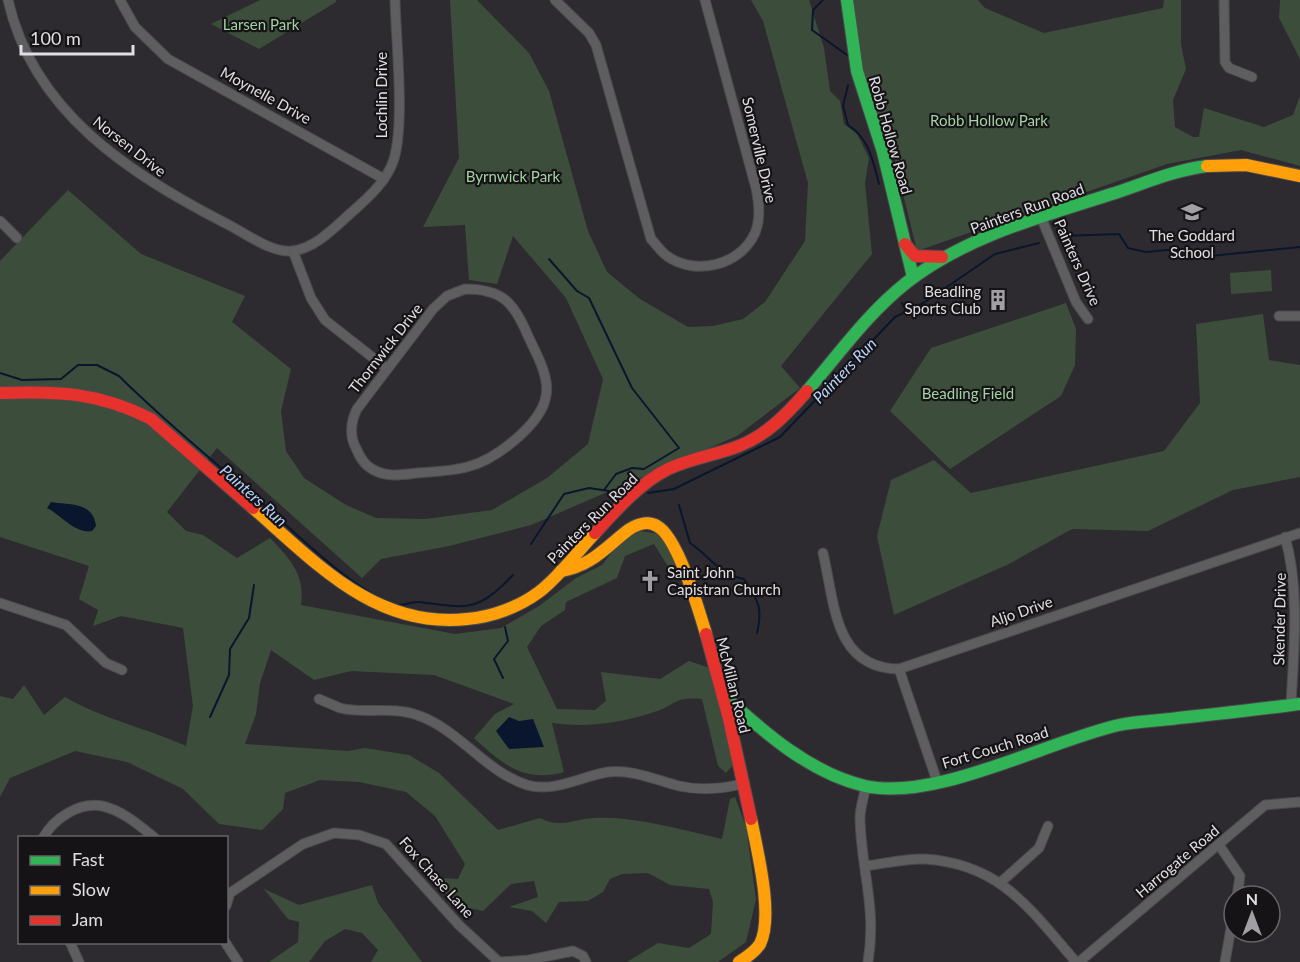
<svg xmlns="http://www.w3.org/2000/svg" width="1300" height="962" viewBox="0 0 1300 962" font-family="Lato,sans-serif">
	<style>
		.green { fill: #3c4e3b }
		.water { fill: #09162d }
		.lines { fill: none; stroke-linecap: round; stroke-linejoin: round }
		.stream { stroke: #09162d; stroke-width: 2 }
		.street-casing { stroke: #4a494c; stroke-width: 11 }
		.fast-casing { stroke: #4a494c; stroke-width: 14 }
		.slow-casing { stroke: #4a494c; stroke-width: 14 }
		.jam-casing { stroke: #4a494c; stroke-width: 14 }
		.street { stroke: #5e5d5f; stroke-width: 9 }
		.fast { stroke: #30b455; stroke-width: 12 }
		.slow { stroke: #ff9f0a; stroke-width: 12 }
		.jam { stroke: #e5322d; stroke-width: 12 }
		.labels { text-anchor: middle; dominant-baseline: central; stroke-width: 4.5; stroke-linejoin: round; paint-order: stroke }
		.park-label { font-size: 15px; fill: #a2d3a1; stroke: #151316 }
		.street-label { font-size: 15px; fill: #e1dee3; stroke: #151316 }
		.poi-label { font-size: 15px; fill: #e1dee3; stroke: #151316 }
		.water-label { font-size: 16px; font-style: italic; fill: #b5d1fc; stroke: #151316 }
	</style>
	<rect width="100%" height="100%" fill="#2d2b2f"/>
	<g class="green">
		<polygon points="260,0 336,0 336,2 259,49 211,24"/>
		<path d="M450,0h27l52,53 20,38 39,140 19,41 33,27 48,28 25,-1 30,-7 22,-17 40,-61 3,-58 -45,-162 -12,-21h58l15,48 6,43 10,10 4,23 13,10 12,24 -4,25 7,71 -91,112 19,22 -63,48 -206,89 -82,21 -68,13 -19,19 -145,-130 -50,64 19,19 17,4 34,23 33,-20c21,22 35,36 31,67l154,29 46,-6 38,-22 37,-28 26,-13 20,-26 18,-8 19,3 8,9 13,28 -8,2 -18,-29 -29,12 -8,22 -51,24 -1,8 -24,16 -14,21 30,62 38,1 11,-9 -5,-29 59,7 29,-18 24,8 20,96 -7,8 -8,-7 -16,-67c-29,-3 -25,6 -48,13 -34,11 -66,16 -102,11l12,49c-40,11 -62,-8 -90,-34l21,-24 19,-10 -80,-29 -83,-4 -37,9 -43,-30 -11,33 -4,31 -11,30 103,7 17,-3 44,7 30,18 59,57 42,-12c21,11 32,1 54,0 42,-2 87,12 128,21l8,-40 5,-2 11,30 10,72 -10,43 -28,20h-91l31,-19 31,5 22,-14 2,-32 -4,-13 -39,-4 -22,-12 -26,1 -12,5 -7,13 -15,9 -29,1 -13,21 -14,-12 -23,-4 29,-10 -4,-16 -23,3 -28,27 -34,-7 -8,-26 17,1 7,-15 -30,-48 -29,-24 -47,-10 -39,-2 -35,13 -2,16 -21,21 -43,-6 -36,-35 -56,-27 -52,-11 -65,27 -10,19v-101l13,3 11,-14 20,30 21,-18c38,22 81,31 121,49l7,-40 -10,-78 -62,-12 -28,10 5,-16 -19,-11 10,-33 -89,-29v-276l68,-71 73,64 104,42 -13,26 59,47 -10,42 5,40 18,27 42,27 30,13 50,1 66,-9 55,-32 41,-34 15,-65 -37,-81 -53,-62 -16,48 -28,-4 -4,-55 -42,2 36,-69z"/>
		<polygon points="852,0 978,0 985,8 1044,33 1163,8 1164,0 1181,0 1181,44 1186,69 1173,100 1175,127 1193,137 1199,137 1204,108 1264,127 1293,115 1300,96 1300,166 1241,150 1167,164 917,251 891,145 864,81"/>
		<polygon points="1280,0 1300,0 1300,59 1279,18"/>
		<polygon points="1271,270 1272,291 1231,294 1230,273"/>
		<polygon points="1066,303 1076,329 1075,365 1061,396 950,469 890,411 931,348"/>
		<polygon points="1263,314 1269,360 1300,365 1300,477 1233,490 1148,531 1072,529 1009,564 894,615 877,536 891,480 934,460 971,493 1164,451 1200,403 1196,324"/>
		<polygon points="372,885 378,903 422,962 371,962 378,950 362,933 345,929 325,941 309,962 269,962 298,942 299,922 288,919 264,889 299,905"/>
	</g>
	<g class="water">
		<path d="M51,502c20,3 42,0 45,24l-4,5c-17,3 -31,-16 -45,-23z"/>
		<polygon points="509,717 519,721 533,719 544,747 509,749 496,731"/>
	</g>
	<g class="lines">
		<g class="stream">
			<polyline points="823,0 813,10 812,30 847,55"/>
			<path d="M848,85l-5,21 5,19c21,13 25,36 31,59"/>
			<polyline points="1062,236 1119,234 1128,248 1146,252 1178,249 1210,256 1300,247"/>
			<polyline points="549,259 577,291 589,298 632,388 679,448 644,469 632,468 616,474 604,490"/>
			<polyline points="902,303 906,311"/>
			<path d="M0,373l22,7 39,-1 17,-14h19l22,11c43,43 91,82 137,122 32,28 101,97 141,107 7,1 15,-4 22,-3 49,6 57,11 94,-27"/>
			<polyline points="648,493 674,489 780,437 895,317 925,302 995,254 1039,243"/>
			<path d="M679,505l11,38c21,14 28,31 54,36 14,22 19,27 13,54"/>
			<polyline points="531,544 564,494 589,488 622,493"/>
			<polyline points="503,678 494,659 508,641 505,627"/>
			<polyline points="210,717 229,675 230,649 249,618 254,585"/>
		</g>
		<defs>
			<g id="street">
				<path d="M8,0c25,112 122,174 217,223 19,9 45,30 67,28 23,-2 44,-25 60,-39 17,-15 35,-31 42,-53 11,-39 2,-116 1,-159"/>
				<polyline points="120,0 135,27 168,59 384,179"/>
				<path d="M555,0l34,33 7,12 55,194c5,5 10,13 16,17 28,20 73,10 88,-23 6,-15 4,-30 1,-45l-51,-188"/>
				<polyline points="1224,0 1225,62 1229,68 1252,77"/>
				<polyline points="1041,217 1076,302 1088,319"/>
				<polyline points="0,221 17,238"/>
				<polyline points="293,251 311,298 325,320 386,368"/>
				<path d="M465,289c37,0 49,13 63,47 8,17 22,41 18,60 -5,29 -51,64 -79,71 -16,4 -33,5 -50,6 -17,2 -33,5 -48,-6 -7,-5 -10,-12 -13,-19 -7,-12 -5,-27 1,-39l76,-100 14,-13z"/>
				<polyline points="1279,316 1300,316"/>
				<path d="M1285,537c15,52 9,112 6,167"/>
				<path d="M823,553c12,51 11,115 76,116l401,-136"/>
				<polyline points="0,603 66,625 106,663 122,670"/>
				<polyline points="899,669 937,781"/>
				<path d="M319,699c7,3 14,6 21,9 23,6 51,-2 77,7 42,14 67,56 110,70 27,8 55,-9 81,-13 24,-3 48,8 71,14 22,5 42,3 63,-2"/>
				<path d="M866,786c-2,10 -6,22 -6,32 1,52 17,89 8,144"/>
				<path d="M43,838c11,-20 36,-36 59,-32 20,4 38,20 53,32"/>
				<polyline points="1219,845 1240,876 1237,896"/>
				<path d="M865,866c19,-2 41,-8 60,-7 76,5 105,50 151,103"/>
				<polyline points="1001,882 1039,848 1048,826"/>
				<polyline points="226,906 230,893 303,844 334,833 359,835 386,844 459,925 498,961"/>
				<polyline points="70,942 79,962"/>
				<polyline points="225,942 238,962"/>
				<polyline points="499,962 529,960 573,951 583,956 586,962"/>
				<polyline points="1079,962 1265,805 1300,802"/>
				<polyline points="1225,962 1234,911"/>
			</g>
			<g id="fast">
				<polyline points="847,0 857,71 883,152 913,277"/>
				<path d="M807,391c32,-37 60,-77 99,-108 60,-47 137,-67 209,-90 30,-10 60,-23 92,-27"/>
				<path d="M724,696c41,37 86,77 141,90 70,16 183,-45 254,-61 19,-4 40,-4 59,-7 41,-4 81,-9 122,-14"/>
			</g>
			<g id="slow">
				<polyline points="1207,166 1246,165 1300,176"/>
				<path d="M253,508c63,55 123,121 214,111 25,-2 52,-12 72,-27 21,-16 38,-40 56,-59"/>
				<path d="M561,571c30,-5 44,-23 66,-40 8,-6 20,-11 30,-5 21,11 42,85 49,108"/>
				<path d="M739,962c8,-5 16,-10 21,-18 14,-28 -3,-94 -9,-125"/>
			</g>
			<g id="jam">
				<polyline points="905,244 915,256 942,257"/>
				<path d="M0,393c57,-2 99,-1 151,26l102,89"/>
				<path d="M595,533c22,-24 45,-50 73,-64 23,-11 48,-14 71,-23 28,-11 49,-33 68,-55"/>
				<polyline points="706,634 729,719 751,819"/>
			</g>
		</defs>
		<use href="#street" class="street-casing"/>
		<use href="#fast" class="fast-casing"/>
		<use href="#slow" class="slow-casing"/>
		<use href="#jam" class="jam-casing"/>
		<use href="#street" class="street"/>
		<use href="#fast" class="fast"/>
		<use href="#slow" class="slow"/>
		<use href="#jam" class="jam"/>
	</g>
	<defs>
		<symbol id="school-bare" viewBox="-9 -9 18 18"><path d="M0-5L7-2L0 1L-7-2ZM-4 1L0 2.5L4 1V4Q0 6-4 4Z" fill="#a29fa4" stroke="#151316" stroke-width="2.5" paint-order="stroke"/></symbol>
		<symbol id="building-bare" viewBox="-9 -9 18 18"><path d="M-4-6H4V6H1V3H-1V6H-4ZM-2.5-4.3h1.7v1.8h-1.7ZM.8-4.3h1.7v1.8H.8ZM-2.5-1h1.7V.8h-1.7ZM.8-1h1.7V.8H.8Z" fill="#a29fa4" stroke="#151316" stroke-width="2.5" paint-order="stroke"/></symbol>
		<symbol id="church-bare" viewBox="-9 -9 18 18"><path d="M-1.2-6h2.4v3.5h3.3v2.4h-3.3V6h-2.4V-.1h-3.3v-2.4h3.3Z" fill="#a29fa4" stroke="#151316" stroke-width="2.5" paint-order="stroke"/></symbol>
	</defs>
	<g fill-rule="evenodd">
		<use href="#school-bare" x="1177" y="197" width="30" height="30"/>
		<use href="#building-bare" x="983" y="285" width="30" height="30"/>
		<use href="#church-bare" x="635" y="566" width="30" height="30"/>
	</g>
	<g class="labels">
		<g class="park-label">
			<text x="261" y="24">Larsen Park</text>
			<text x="989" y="120">Robb Hollow Park</text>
			<text x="513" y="176">Byrnwick Park</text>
			<text x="968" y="393">Beadling Field</text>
		</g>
		<g class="street-label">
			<text transform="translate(266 95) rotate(29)">Moynelle Drive</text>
			<text transform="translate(381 95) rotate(-90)">Lochlin Drive</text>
			<text transform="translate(891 135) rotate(74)">Robb Hollow Road</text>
			<text transform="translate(130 146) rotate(38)">Norsen Drive</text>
			<text transform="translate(760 150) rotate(77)">Somerville Drive</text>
			<text transform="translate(1027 208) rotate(-20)">Painters Run Road</text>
			<text transform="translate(1078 262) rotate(66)">Painters Drive</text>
			<text transform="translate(385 348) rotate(-52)">Thornwick Drive</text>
			<text transform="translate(592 518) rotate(-45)">Painters Run Road</text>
			<text transform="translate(1021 611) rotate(-19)">Aljo Drive</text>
			<text transform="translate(1279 619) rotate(-89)">Skender Drive</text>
			<text transform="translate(734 685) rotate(76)">McMillan Road</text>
			<text transform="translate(995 747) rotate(-17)">Fort Couch Road</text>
			<text transform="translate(1177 861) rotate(-40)">Harrogate Road</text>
			<text transform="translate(437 877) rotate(48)">Fox Chase Lane</text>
		</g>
		<g class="poi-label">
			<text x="1192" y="235">The Goddard<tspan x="1192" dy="17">School</tspan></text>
			<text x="981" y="291" text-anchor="end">Beadling<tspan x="981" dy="17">Sports Club</tspan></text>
			<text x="667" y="572" text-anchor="start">Saint John<tspan x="667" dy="17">Capistran Church</tspan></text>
		</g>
		<g class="water-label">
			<text transform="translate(844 370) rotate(-46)">Painters Run</text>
			<text transform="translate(254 495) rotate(42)">Painters Run</text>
		</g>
	</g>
	<rect x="18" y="836" width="210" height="108" fill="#151316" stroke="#676468" stroke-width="1.5"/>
	<rect x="30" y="856" width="30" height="9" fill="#30b455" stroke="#676468" stroke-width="1.5"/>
	<text x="72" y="866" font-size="18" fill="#e1dee3">Fast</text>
	<rect x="30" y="886" width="30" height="9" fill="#ff9f0a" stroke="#676468" stroke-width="1.5"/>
	<text x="72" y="896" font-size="18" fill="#e1dee3">Slow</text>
	<rect x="30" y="916" width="30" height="9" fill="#e5322d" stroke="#676468" stroke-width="1.5"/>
	<text x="72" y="926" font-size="18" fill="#e1dee3">Jam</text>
	<g transform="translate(1252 914)"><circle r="28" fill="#151316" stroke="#676468" stroke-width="1.5"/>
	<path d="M0-4.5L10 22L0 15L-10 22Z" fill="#a29fa4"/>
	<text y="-9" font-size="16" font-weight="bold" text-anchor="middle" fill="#e1dee3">N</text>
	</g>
	<path d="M21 45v9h112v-9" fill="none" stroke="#e1dee3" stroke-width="3"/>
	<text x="30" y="45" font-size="18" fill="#e1dee3" stroke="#151316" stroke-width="4.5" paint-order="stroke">100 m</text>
</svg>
